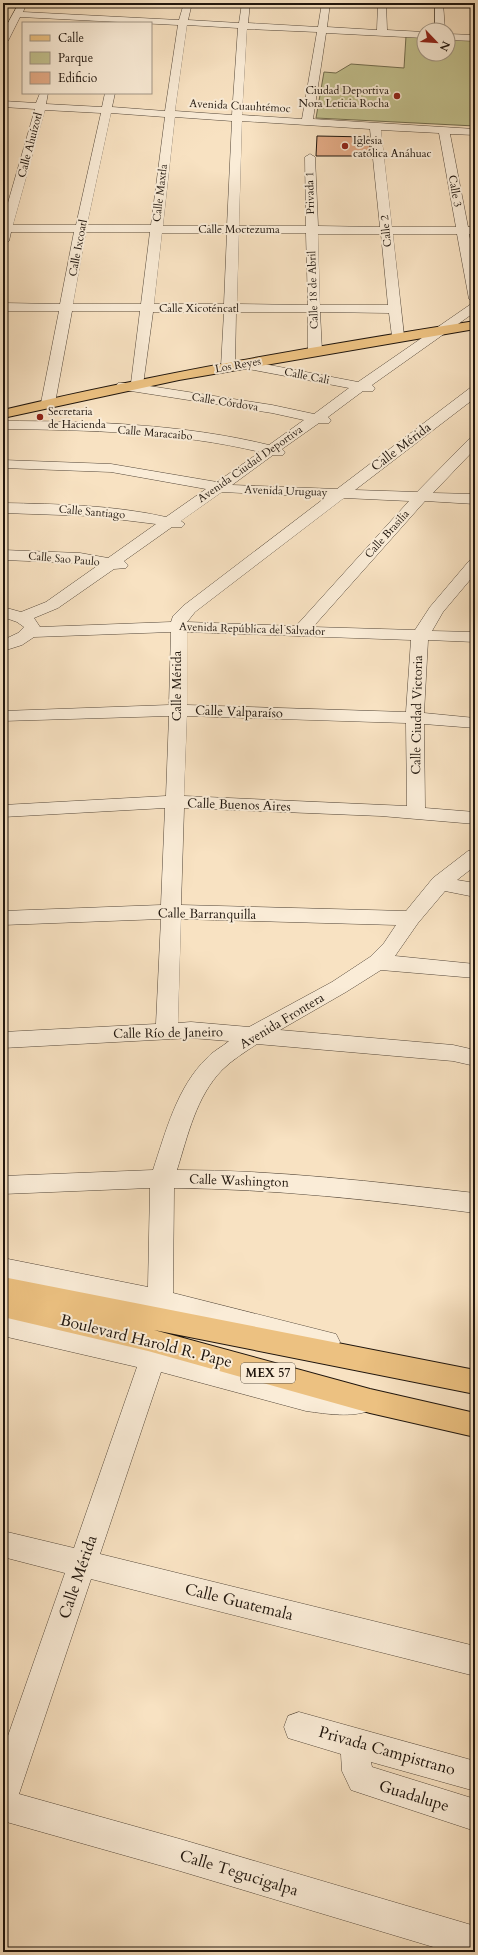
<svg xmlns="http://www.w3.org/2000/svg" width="478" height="1955" viewBox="0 0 478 1955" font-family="Cardo,serif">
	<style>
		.green { fill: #c3c28f; stroke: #716c4e }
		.building { fill: #e4ab86; stroke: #1f150d }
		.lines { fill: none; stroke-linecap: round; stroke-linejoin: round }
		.minor-casing { stroke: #55483a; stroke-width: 1 }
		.major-casing { stroke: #1f150d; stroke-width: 2 }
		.highway-casing { stroke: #1f150d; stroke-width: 2 }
		.minor { fill: #faecd7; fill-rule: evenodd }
		.major { fill: #ecc181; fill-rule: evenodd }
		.highway { fill: #ecc181; fill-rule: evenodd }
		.poi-dot { fill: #8f2418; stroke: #faecd7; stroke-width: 1.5 }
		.labels { text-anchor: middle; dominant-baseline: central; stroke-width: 4; stroke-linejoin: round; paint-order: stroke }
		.far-poi-label { font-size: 11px; fill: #1f150d; stroke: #faecd7; text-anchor: start }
		.far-street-label { font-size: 11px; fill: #1f150d; stroke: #faecd7 }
		.shield { fill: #faecd7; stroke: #61564a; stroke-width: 1 }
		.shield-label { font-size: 12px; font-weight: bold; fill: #1f150d }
		.street-label { font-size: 13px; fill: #1f150d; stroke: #faecd7 }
		.near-street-label { font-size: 16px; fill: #1f150d; stroke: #faecd7 }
	</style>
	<rect width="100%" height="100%" fill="#f8e2c2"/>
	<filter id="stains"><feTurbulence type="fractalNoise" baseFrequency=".005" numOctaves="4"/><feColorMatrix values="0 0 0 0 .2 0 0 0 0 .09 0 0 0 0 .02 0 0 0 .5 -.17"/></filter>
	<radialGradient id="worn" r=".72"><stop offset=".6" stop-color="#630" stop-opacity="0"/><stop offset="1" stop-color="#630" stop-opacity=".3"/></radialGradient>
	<polygon class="green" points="406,36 424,37 424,54 448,54 448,39 475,41 475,126 316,118 324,72 336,73 351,64 404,68"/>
	<polygon class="building" points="317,136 369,137 371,156 316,156"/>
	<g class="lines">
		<defs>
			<g id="minor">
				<path d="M19,3h8l-4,9 156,8 5,-17h8l-4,17 51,3 3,-20h8l-2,20 70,4 4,-24h8l-3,24 50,3 1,-27h8l1,27 37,2v6l-98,-5 -13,86 162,10v6l-25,-1 18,93h7v8l-6,-1 6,32v46l-103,73 3,3 -2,3h-10l-35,26 3,3 -2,3h-10l-37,26 3,3 -2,3h-10l-41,30 105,4 133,-101 5,-1v11l-120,92 62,2 53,-54 5,-1v12l-42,44 42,1v10l-50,-3 -112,126 102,3 15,-23 39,-46 6,-2v15l-32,38 -11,19 43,1v10l-47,-2 -4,73 51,5v10l-51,-4 1,84 50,4v12l-94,-8 -197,-8 -3,97 225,6 27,-33 35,-27 7,-1v16l-18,14 18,3v14l-30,-6 -27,32 -23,33 80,8v14l-94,-8 -35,22 -66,38 173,15 22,5v16l-22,-5 -196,-17c-12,8 -25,16 -35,26 -26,27 -34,65 -45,100 100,0 199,12 298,23v20c-101,-13 -200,-24 -301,-25l-1,105 163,41 4,8 -4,8 -9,3 -167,-42 -157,-33v-20l145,29 2,-99 -147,6v-18l150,-6c13,-39 24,-83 54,-112 6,-7 15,-11 22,-17l-38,-3 -188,10v-16l153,-8 5,-105 -158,6v-14l158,-6 4,-97 -162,9v-12l163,-9 3,-80 -166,5v-10l166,-6 2,-73 -137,5 -12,8 -19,6v-11l15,-7 6,-6 -7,-5 -14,-5v-10l18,5 25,-10 51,-36 -17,-3 -77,-3v-10l77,3 28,5 48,-34 -65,-8 -88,-3v-10c55,1 110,2 163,14l40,-28 -95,-17 -108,-4v-8l108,4 106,18 43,-30c-83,-20 -172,-22 -257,-23v-8c88,0 180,3 266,24l35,-25 -32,-7 -154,-24 -2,-3 2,-3h13l9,-72h-68l-17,92 -2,3h-10l-2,-3 18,-92h-56v-8l57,1 14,-72h-63l-2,9 -6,4v-25l32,-111 -32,-2v-6l33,2 4,-10h8l-2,11 56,3 3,-14h10l-3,14 53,4 13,-86 -158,-8 -12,24 -5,3v-12zM187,25l51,3 -6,87 -57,-4zM247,29l70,3 -15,87 -60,-4zM45,110l56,3 -25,112h-63zM111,113l54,4 -14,108h-64zM175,117l57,4 -5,105h-64zM242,121l128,8 10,98 -62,-1 -3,-69 -5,-3 -5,3 1,69h-67zM381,130l58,3 17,94h-64zM86,232h64l-9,72h-68zM162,233h65l-3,71h-70zM239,233h67l2,72 -71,-1zM318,234h63l7,71h-68zM393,234h64l12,65 5,3 -116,80 -115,-22 -5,1 -2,3 2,3 5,1 106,20 -35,26 -42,-9 -129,-20 10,-73h71l-3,55 2,3h10l2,-3 1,-55h72v39l2,3h10l2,-3 -2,-39 69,1 3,23 6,4 5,-1 1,-3zM222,492l104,5 -143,109 -10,10 -2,6 -131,5 -6,-9 24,-10 56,-39 12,-1 2,-3 -4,-4 48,-34h10l3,-3 -4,-3zM344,498l65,3 -113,125 -109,-4 8,-10zM187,632l224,8 -5,72 -219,-7zM187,716l219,7 1,83 -223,-10zM181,919l215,6 -12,18 -14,14 -38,25 -83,45 -58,-5 -13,1z"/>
				<polygon points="435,3 443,3 445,30 435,30"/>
				<polygon points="448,34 475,35 475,41 448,40"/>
				<path d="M3,1314l150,34 153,39 24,4 33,-1 9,4 4,8 -4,8c-21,8 -44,4 -66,1l-145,-39 -61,182 375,92v30l-384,-97 -72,215 161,45 295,87v26h-25l-270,-81 -177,-50v-71l62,-177 -62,-16v-26l71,17 63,-181 -134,-31z"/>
				<polygon points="299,1712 475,1761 475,1791 371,1762 372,1767 475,1799 475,1831 351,1790 342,1771 341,1754 288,1738 284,1727 288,1716"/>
			</g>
			<path id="major" d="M475,321v8l-296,51 -176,38v-8c156,-37 314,-64 472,-89z"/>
			<polygon id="highway" points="3,1277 475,1370 475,1394 154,1330 370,1389 475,1413 475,1437 370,1413 148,1351 3,1317"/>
		</defs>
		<use href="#minor" class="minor-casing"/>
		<use href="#major" class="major-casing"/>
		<use href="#highway" class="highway-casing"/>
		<use href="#minor" class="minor"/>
		<use href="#major" class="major"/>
		<use href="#highway" class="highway"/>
	</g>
	<g class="poi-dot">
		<circle cx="397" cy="96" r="4"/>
		<circle cx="345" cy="146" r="4"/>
		<circle cx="40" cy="417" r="4"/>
	</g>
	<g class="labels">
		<g class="far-poi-label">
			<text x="389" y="90" text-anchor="end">Ciudad Deportiva<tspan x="389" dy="13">Nora Leticia Rocha</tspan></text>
			<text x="353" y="140">Iglesia<tspan x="353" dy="13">católica Anáhuac</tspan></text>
			<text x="48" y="411">Secretaria<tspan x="48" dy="13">de Hacienda</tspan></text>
		</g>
		<g class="far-street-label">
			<text transform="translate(240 106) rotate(3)">Avenida Cuauhtémoc</text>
			<text transform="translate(30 145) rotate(-75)">Calle Ahuízotl</text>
			<text transform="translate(455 191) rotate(80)">Calle 3</text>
			<text transform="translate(160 193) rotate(-83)">Calle Maxtla</text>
			<text transform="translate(310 193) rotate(-91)">Privada 1</text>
			<text x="239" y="229">Calle Moctezuma</text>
			<text transform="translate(386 231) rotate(-96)">Calle 2</text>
			<text transform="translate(78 248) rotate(-79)">Calle Ixcoatl</text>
			<text transform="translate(313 290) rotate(-92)">Calle 18 de Abril</text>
			<text x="199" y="308">Calle Xicoténcatl</text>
			<text transform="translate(238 365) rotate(-10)">Los Reyes</text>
			<text transform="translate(307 376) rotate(11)">Calle Cali</text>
			<text transform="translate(225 402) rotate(9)">Calle Córdova</text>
			<text transform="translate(155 433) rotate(5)">Calle Maracaibo</text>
			<text transform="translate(250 464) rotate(-35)">Avenida Ciudad Deportiva</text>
			<text transform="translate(286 491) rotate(2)">Avenida Uruguay</text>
			<text transform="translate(92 512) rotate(5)">Calle Santiago</text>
			<text transform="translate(387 534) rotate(-48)">Calle Brasilia</text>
			<text transform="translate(64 559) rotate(5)">Calle Sao Paulo</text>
			<text transform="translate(252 629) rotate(2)">Avenida República del Salvador</text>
		</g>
		<rect class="shield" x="241" y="1363" width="54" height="20" rx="3"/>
		<g class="shield-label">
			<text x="268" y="1373">MEX 57</text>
		</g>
		<g class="street-label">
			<text transform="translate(401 447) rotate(-37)">Calle Mérida</text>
			<text transform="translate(177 686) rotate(-90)">Calle Mérida</text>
			<text transform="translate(239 712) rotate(2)">Calle Valparaíso</text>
			<text transform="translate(417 715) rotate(-89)">Calle Ciudad Victoria</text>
			<text transform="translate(239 805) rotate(2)">Calle Buenos Aires</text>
			<text transform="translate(207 914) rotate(1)">Calle Barranquilla</text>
			<text transform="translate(282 1021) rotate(-31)">Avenida Frontera</text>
			<text transform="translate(168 1033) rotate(-1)">Calle Río de Janeiro</text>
			<text transform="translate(239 1181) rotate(2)">Calle Washington</text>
		</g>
		<g class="near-street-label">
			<text transform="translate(146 1341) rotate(14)">Boulevard Harold R. Pape</text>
			<text transform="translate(78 1577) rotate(-71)">Calle Mérida</text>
			<text transform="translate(239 1602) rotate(14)">Calle Guatemala</text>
			<text transform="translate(387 1751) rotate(16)">Privada Campistrano</text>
			<text transform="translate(414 1796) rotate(17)">Guadalupe</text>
			<text transform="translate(239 1873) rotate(17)">Calle Tegucigalpa</text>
		</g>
	</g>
	<rect width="478" height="1955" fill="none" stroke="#f8e2c2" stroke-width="16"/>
	<rect x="4" y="4" width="470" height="1947" fill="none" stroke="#1f150d" stroke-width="2"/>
	<rect x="8" y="8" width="462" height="1939" fill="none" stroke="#1f150d"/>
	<rect x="22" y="22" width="130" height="72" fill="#faecd7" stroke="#a29686"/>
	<rect x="30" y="35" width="20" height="6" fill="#ecc181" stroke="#a29686"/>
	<text x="58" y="42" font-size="12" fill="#1f150d">Calle</text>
	<rect x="30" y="52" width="20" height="12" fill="#c3c28f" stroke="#a29686"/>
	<text x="58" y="62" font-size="12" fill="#1f150d">Parque</text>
	<rect x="30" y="72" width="20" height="12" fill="#e4ab86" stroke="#a29686"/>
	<text x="58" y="82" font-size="12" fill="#1f150d">Edificio</text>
	<g transform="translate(436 42) rotate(115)"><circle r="19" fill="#faecd7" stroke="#a29686"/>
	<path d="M0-3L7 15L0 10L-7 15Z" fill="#8f2418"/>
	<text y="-6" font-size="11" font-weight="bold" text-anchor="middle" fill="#1f150d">N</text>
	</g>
	<rect width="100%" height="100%" filter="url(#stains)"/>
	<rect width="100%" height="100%" fill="url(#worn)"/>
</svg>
